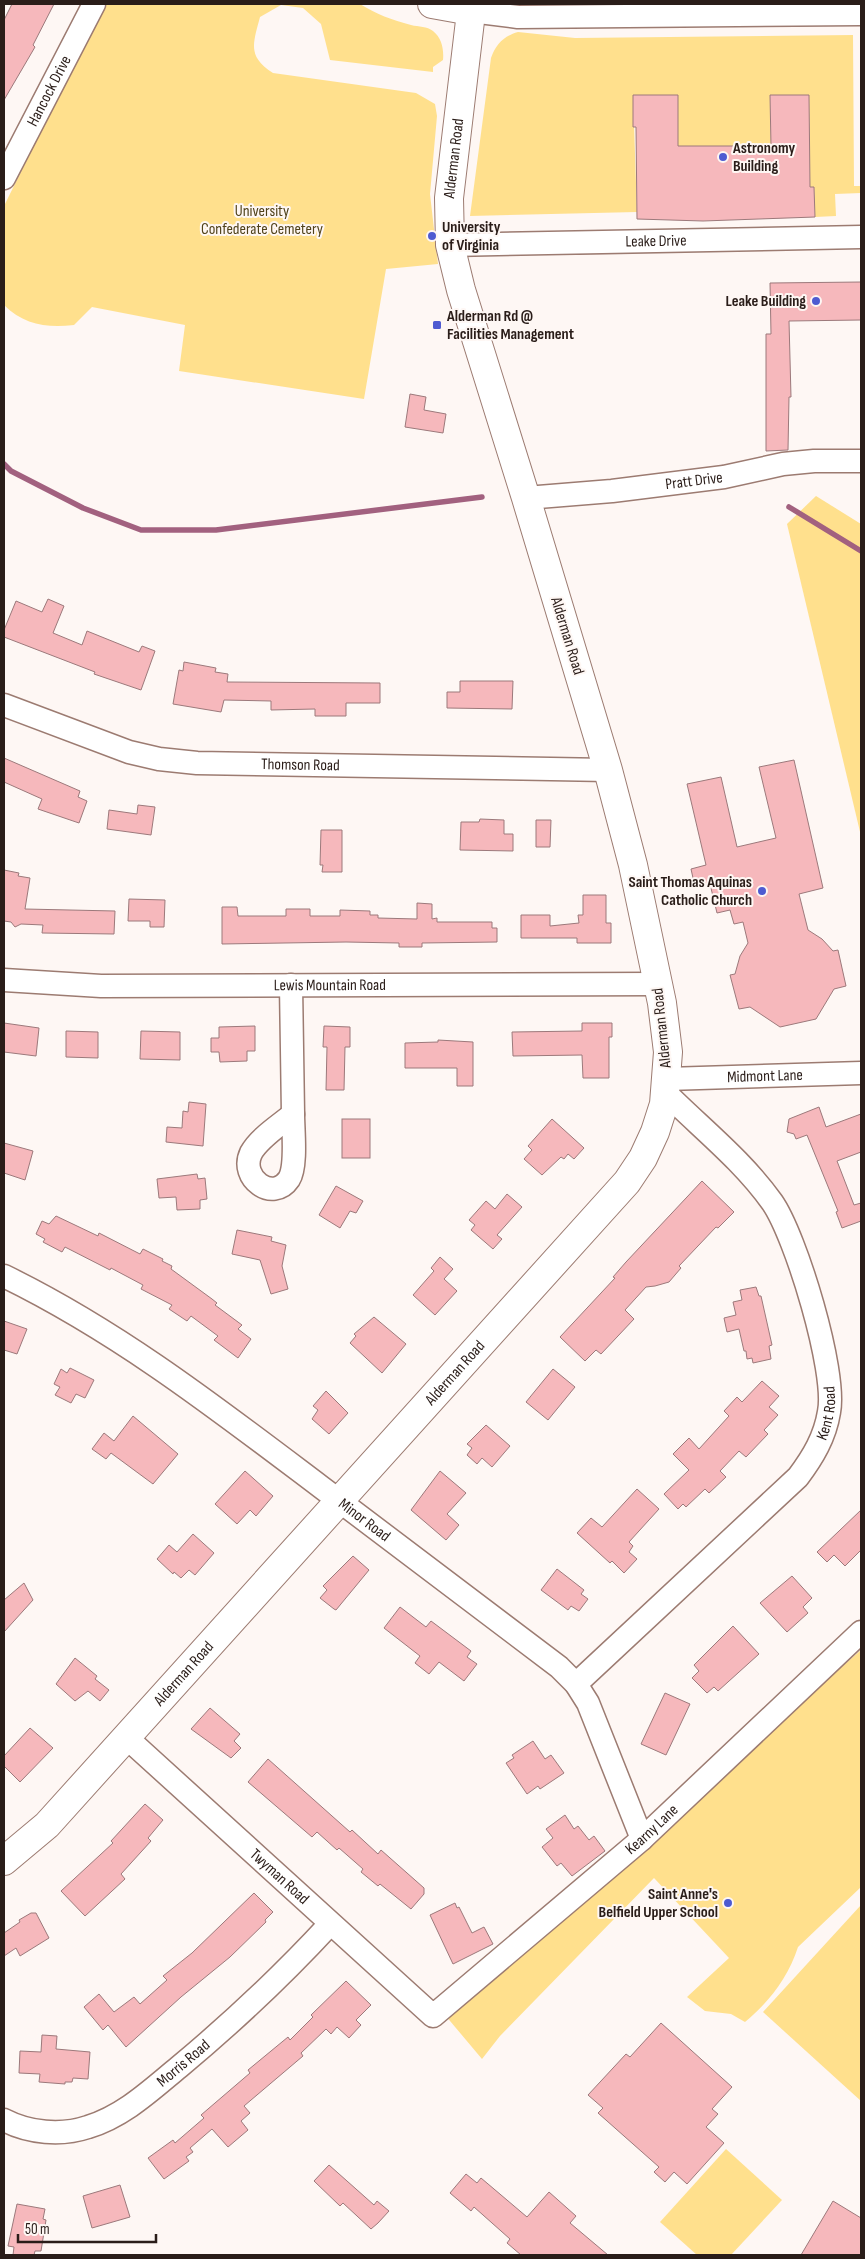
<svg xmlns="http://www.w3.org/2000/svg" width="865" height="2259" viewBox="0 0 865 2259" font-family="'Sofia Sans Condensed',sans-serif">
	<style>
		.green { fill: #ffe08d }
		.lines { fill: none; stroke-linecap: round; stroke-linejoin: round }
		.stream { stroke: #a2617f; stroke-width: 5.5 }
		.building { fill: #f6b8bc; stroke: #9c797b }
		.minor-casing { stroke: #9c7b71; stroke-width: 25 }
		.tertiary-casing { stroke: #9c7b71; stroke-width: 30 }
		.secondary-casing { stroke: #9c7b71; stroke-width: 30 }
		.minor { stroke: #fff; stroke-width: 22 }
		.tertiary { stroke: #fff; stroke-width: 28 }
		.secondary { stroke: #fff; stroke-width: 28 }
		.poi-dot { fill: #4e5bd1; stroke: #fef7f4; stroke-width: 2 }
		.labels { text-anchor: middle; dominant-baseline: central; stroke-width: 4; stroke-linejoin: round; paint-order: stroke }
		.street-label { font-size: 16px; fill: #2a1d19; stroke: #fef7f4 }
		.poi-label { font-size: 16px; font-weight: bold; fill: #2a1d19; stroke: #fef7f4; text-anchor: start }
		.park-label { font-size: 16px; fill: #50421a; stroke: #fef7f4 }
	</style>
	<rect width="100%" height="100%" fill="#fef7f4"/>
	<g class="green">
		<path d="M104,4h256c16,10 32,16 51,21 8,2 16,1 22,6 9,7 11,19 10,29l-10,7v5l-103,-12 -9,-36 -18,-16 -22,-3 -21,12c-7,27 -13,39 13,56l143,20 19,11 2,12 -7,78 8,70 -52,5 -22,130 -185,-28 6,-46 -93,-18 -18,18c-27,3 -50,0 -70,-20v-99z"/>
		<path d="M518,32l57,6 278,-3 1,151h7v7l-26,1 1,22 -21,1 -1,-30h-4l-1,-92h-39l1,51h-93v-51h-45l4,117 -167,4 21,-158c5,-14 13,-22 27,-26z"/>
		<polygon points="816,496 861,524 861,836 787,524"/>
		<path d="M861,1650v237l-63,60c-10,31 -29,55 -53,75l-14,-8 -26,-3 -18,-14 42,-39 -75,-80 -154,158 -18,23 -37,-44z"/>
		<polygon points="861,1905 861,2101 763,2012"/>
		<polygon points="726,2149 782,2200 731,2255 697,2255 660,2222"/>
	</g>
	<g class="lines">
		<g class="stream">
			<polyline points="4,464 11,471 83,508 141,530 216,530 482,497"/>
			<polyline points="789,507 861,551"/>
		</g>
	</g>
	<g class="building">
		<polygon points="12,4 54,4 33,45 35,47 4,100 4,20"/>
		<polygon points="633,95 678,95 678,146 771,146 770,95 809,95 810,187 814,187 815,217 703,221 637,219 636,127 633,127"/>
		<polygon points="861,282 861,320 789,321 791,397 789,397 788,450 766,451 766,334 771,334 770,283"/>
		<polygon points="410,394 426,397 424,410 446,414 443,433 405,427"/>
		<polygon points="48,599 64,606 53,633 82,645 87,631 139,652 142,646 155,651 141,690 94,674 95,672 4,637 4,630 16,601 42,612"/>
		<polygon points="184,662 216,668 215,672 228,674 227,682 380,683 380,703 346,703 346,716 315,716 315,709 271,710 271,701 224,700 221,712 173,704 179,670 183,671"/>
		<polygon points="460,681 513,681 512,709 447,708 447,692 460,692"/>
		<polygon points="4,758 80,791 78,797 87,801 79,823 38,809 42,799 4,782"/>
		<polygon points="794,760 823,888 799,894 808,930 822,939 833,951 838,950 846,986 834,989 816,1019 780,1027 750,1007 739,1009 730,975 735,974 740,956 748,943 743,922 734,924 730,910 717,913 710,884 695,887 691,869 706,865 687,784 721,777 737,847 776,838 759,767"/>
		<polygon points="138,805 155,807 151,835 107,829 109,810 137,814"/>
		<polygon points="480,819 504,820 504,834 513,834 513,851 460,850 461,822 479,822"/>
		<polygon points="536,820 551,820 550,847 536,847"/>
		<polygon points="321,830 342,830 342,872 322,872 323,865 320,865"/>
		<polygon points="4,870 19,873 18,876 30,878 25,909 115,911 114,934 42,933 43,925 21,924 15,927 11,922 4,921"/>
		<polygon points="583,895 606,895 606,923 611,923 611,943 577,943 577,938 521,938 521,915 550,915 550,926 579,923 578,915 583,915"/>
		<polygon points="129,899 165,900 164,927 150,927 150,921 128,921"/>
		<polygon points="417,903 432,904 432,919 437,918 437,922 492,922 492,928 497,928 497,942 422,943 422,947 399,947 399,943 346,942 222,944 222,907 237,907 238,916 286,916 286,909 310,909 310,916 340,916 340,910 370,911 370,915 378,915 378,918 417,919"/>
		<polygon points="4,1023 39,1028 36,1056 4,1052"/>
		<polygon points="582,1023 612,1023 612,1037 609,1037 609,1078 583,1078 582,1055 513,1056 512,1032 582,1031"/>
		<polygon points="255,1026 255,1051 247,1051 247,1061 220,1062 219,1052 211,1052 211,1038 219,1038 219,1027"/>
		<polygon points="324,1026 350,1027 350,1047 345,1047 344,1090 326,1090 327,1047 323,1047"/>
		<polygon points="66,1031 98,1032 98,1058 66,1057"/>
		<polygon points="141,1031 180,1032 180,1060 140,1059"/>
		<polygon points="438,1040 473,1042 473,1086 457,1086 457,1068 405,1068 405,1043 438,1042"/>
		<polygon points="189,1102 206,1104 203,1146 166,1142 167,1127 182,1128 183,1111 188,1112"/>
		<polygon points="819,1107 826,1127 861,1114 861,1152 837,1161 854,1205 861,1203 861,1221 842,1228 836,1212 838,1211 807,1135 796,1139 794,1134 787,1132 789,1119"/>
		<rect x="342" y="1119" width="28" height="39"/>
		<polygon points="552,1119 584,1148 574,1159 568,1154 564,1159 561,1157 542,1175 524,1159 532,1150 528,1146"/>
		<polygon points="4,1143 33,1151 25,1180 4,1173"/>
		<polygon points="197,1174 198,1179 205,1178 207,1199 200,1200 200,1209 177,1210 176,1197 159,1198 157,1179"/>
		<polygon points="702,1181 734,1212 718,1228 716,1227 679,1266 681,1268 669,1282 655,1286 646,1287 625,1310 634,1319 601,1354 596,1350 585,1361 560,1337 615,1278 613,1277 626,1262"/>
		<polygon points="336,1186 363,1201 356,1213 350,1211 340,1228 319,1215"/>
		<polygon points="507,1194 522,1207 497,1235 502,1239 493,1249 471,1230 475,1225 469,1220 486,1201 495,1209"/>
		<polygon points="56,1216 98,1236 99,1233 140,1254 143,1249 163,1259 162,1261 172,1266 171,1269 212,1299 217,1303 215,1305 242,1325 238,1329 251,1339 238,1358 214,1340 218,1336 191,1316 187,1321 169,1309 172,1305 141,1289 143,1285 111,1268 110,1270 65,1247 62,1252 43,1242 45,1239 36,1234 42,1221 49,1224"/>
		<polygon points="237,1230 272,1237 271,1241 286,1245 282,1266 288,1289 271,1294 260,1260 232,1254"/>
		<polygon points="440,1257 453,1269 444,1279 457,1291 435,1315 413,1295 434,1271 431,1268"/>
		<polygon points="756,1287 759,1296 761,1296 772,1345 769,1346 771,1359 753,1363 752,1358 747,1359 746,1351 744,1351 739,1329 727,1332 724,1318 736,1315 733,1302 742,1300 740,1290"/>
		<polygon points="374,1317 406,1344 382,1373 350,1343 356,1336 354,1334"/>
		<polygon points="4,1321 27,1329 17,1354 4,1350"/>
		<polygon points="70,1368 94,1380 85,1398 76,1394 71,1403 55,1395 60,1387 54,1384 61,1369 67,1373"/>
		<polygon points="553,1369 575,1387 548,1420 526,1402"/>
		<polygon points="762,1381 779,1396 769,1407 778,1415 764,1430 768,1434 746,1457 739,1451 720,1471 726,1477 709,1493 705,1489 686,1507 683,1504 678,1509 664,1494 689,1470 673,1454 689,1438 699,1449 729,1416 724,1411 737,1397 742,1402"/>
		<polygon points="326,1391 348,1413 329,1434 312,1419 318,1410 313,1406"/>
		<polygon points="133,1416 178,1454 153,1484 111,1453 106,1459 92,1449 104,1433 114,1441"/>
		<polygon points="486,1425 510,1446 492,1467 482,1458 477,1464 467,1455 472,1448 467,1444"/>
		<polygon points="245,1471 273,1496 256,1516 250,1510 237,1524 215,1504"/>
		<polygon points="440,1471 466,1493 447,1514 459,1525 446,1540 411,1510"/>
		<polygon points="637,1489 659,1509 629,1542 633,1546 629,1552 637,1559 624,1573 612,1561 610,1563 577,1533 591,1518 602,1527"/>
		<polygon points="861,1510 861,1550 845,1566 834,1555 827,1562 817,1552"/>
		<polygon points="193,1534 214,1553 195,1575 189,1570 181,1578 174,1572 173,1574 157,1559 169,1545 177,1552"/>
		<polygon points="353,1556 369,1570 336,1610 334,1609 320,1598 327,1590 323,1586"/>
		<polygon points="557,1569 584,1590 581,1594 588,1599 579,1611 571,1606 568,1610 541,1590"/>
		<polygon points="792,1576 812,1598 803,1607 808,1613 787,1632 760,1603"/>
		<polygon points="24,1583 33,1600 4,1632 4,1600"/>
		<polygon points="400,1607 426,1627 431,1621 471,1651 467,1657 477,1664 464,1681 439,1662 429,1674 415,1663 420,1656 384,1628"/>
		<polygon points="733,1626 759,1654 718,1691 714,1687 707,1693 692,1678 699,1671 694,1665"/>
		<polygon points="75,1658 97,1676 95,1679 109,1690 100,1701 88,1691 75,1701 56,1684"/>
		<polygon points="665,1693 690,1704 666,1755 641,1744"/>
		<polygon points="210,1708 240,1734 234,1741 241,1748 231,1758 191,1729"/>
		<polygon points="30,1728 53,1748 20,1782 4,1766 4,1756"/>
		<polygon points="533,1741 545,1759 551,1755 564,1773 540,1789 538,1786 527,1794 506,1763 514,1758 512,1755"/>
		<polygon points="268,1759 350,1832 352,1830 378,1854 381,1850 424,1888 424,1894 411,1909 380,1884 378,1886 361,1872 363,1869 339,1848 337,1850 317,1832 312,1837 248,1782"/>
		<polygon points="145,1804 163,1820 148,1838 151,1841 121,1874 125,1879 85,1916 61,1891 113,1843 111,1841"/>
		<polygon points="565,1815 574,1829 578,1826 589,1840 594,1836 605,1851 572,1876 561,1863 557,1866 542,1847 553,1838 546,1829"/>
		<polygon points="254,1893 273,1912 265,1920 266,1922 230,1957 181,1997 126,2047 108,2025 103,2030 84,2007 99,1994 114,2012 134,1997 140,2004 167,1980 163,1976 192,1953"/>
		<polygon points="455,1903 457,1908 459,1907 472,1933 484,1927 493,1944 453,1964 430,1915"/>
		<polygon points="31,1913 36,1913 49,1938 20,1956 16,1948 4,1956 4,1933 20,1922 19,1920"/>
		<polygon points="346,1981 371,2005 356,2020 361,2025 349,2038 337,2027 331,2034 326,2029 301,2053 303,2056 244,2106 250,2113 241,2121 248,2130 228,2147 212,2129 190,2148 193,2152 186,2157 189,2161 164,2179 148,2158 173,2140 175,2143 204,2118 201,2115 250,2073 248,2070 288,2037 290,2040 313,2017 311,2015"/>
		<polygon points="661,2023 732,2087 712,2109 718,2114 706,2127 724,2143 687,2184 674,2172 665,2182 654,2172 659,2167 598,2113 603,2108 588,2095 626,2054 630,2057"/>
		<polygon points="42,2035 57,2036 56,2049 90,2052 88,2079 73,2078 72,2082 65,2082 65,2084 39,2082 40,2074 19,2073 20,2051 41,2052"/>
		<polygon points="329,2165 374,2205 377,2201 389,2211 378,2223 371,2229 343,2203 340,2206 314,2181"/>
		<polygon points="466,2174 477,2183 481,2178 527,2217 549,2192 576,2216 570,2223 608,2255 521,2255 507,2243 510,2239 474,2207 471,2211 450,2193"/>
		<polygon points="120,2185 130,2217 92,2228 83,2196"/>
		<polygon points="833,2201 861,2218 861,2255 801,2255"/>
		<polygon points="17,2204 45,2209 43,2219 46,2220 41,2251 35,2251 34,2255 13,2255 14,2247 8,2246"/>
	</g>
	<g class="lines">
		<defs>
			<g id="minor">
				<polyline points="471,11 518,17 861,14"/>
				<path id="s1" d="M4,178l90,-174"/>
				<path id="s2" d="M450,245l411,-8"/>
				<path id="s3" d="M526,498l86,-7 112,-14 59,-13 31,-3h47"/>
				<path id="s4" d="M4,705l125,47 30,7 38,4 411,7"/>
				<path id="s5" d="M4,980l97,6 557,-2"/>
				<polyline points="291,985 293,1114"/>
				<path id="s6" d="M667,1079l194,-6"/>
				<path d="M293,1114c0,16 4,52 -4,65 -16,24 -50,-1 -38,-26 8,-15 29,-28 42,-39z"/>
				<path id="s7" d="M4,1276c115,56 215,134 317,211 79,60 158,120 238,180l17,17 12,19 54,136"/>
				<path id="s8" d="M576,1684l222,-207c15,-20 27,-40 31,-65 8,-40 -33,-176 -57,-210 -29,-41 -71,-74 -106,-109"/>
				<path id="s9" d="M127,1738l306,278 209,-177 219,-207"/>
				<path id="s10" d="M4,2120c25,13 57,16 84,7 36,-11 63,-37 91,-60 54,-45 104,-92 151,-143"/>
			</g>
			<polyline id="tertiary" points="432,4 471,11"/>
			<g id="secondary">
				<path id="s11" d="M4,1861l43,-36 580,-643 16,-24 12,-26 9,-28 4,-52 -6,-49 -29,-138 -25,-95 -82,-272 -65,-208 -11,-45 -1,-47 23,-194"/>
			</g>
		</defs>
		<use href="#minor" class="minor-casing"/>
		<use href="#tertiary" class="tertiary-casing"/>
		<use href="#secondary" class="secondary-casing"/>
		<use href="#minor" class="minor"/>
		<use href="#tertiary" class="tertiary"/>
		<use href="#secondary" class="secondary"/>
	</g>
	<g class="poi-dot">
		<circle cx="723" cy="157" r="5"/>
		<circle cx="432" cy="236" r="5"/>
		<circle cx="816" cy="301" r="5"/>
		<rect x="432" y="320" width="10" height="10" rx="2.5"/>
		<circle cx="762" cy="891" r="5"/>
		<circle cx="728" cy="1903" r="5"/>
	</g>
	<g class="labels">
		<g class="street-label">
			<text stroke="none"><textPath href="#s1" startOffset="98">Hancock Drive</textPath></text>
			<text stroke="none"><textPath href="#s11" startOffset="1985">Alderman Road</textPath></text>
			<text stroke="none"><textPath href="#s2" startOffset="206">Leake Drive</textPath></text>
			<text stroke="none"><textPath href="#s3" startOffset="169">Pratt Drive</textPath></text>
			<text transform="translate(567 636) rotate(73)">Alderman Road</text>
			<text stroke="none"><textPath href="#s4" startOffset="306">Thomson Road</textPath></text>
			<text stroke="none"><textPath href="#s5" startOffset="326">Lewis Mountain Road</textPath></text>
			<text transform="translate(662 1028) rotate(-96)">Alderman Road</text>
			<text stroke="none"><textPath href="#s6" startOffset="98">Midmont Lane</textPath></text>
			<text stroke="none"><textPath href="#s11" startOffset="665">Alderman Road</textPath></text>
			<text stroke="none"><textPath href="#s8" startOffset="375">Kent Road</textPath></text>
			<text stroke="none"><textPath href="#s7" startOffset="436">Minor Road</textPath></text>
			<text stroke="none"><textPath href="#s11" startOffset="260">Alderman Road</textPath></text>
			<text stroke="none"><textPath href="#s9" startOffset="701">Kearny Lane</textPath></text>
			<text stroke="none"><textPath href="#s9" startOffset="206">Twyman Road</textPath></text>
			<text stroke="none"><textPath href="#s10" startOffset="202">Morris Road</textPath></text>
		</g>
		<g class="poi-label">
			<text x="733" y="148">Astronomy<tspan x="733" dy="18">Building</tspan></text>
			<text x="442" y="227">University<tspan x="442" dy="18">of Virginia</tspan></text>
			<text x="806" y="301" text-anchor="end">Leake Building</text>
			<text x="447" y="316">Alderman Rd @<tspan x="447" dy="18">Facilities Management</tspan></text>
			<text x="752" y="882" text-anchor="end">Saint Thomas Aquinas<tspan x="752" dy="18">Catholic Church</tspan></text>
			<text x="718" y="1894" text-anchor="end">Saint Anne's<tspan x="718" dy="18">Belfield Upper School</tspan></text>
		</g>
		<g class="park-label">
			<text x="262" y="211">University<tspan x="262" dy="18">Confederate Cemetery</tspan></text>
		</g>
	</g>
	<rect width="865" height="2259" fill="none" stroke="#2a1d19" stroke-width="10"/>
	<path d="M18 2234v8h138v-8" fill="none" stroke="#2a1d19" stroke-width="2.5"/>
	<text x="25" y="2234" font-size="15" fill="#2a1d19" stroke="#fef7f4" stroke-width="4" paint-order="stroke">50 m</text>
</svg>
